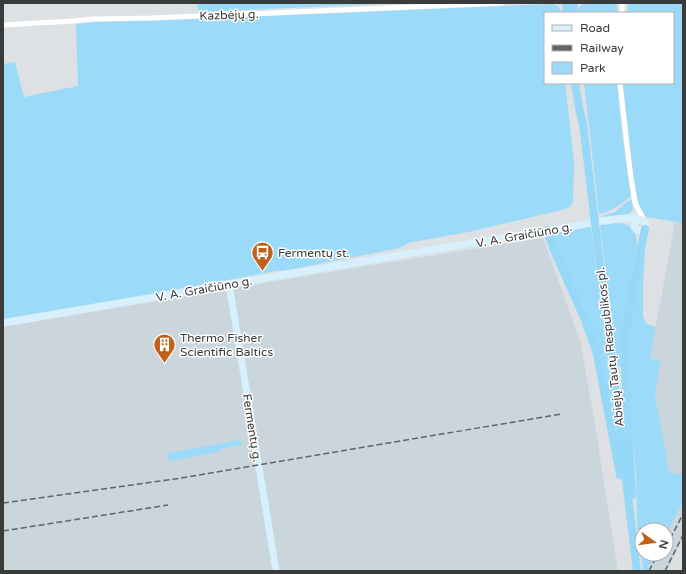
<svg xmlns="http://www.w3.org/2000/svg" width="686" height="574" viewBox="0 0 686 574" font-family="'Varela Round',sans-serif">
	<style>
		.built { fill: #cad6db }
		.green { fill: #9cdaf9 }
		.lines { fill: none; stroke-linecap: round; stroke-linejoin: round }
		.minor { stroke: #fff; stroke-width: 5 }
		.secondary { stroke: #d7f0fd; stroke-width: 7 }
		.trunk { stroke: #96d8f8; stroke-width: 8 }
		.rail { stroke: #626465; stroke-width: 1.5; stroke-dasharray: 6 3; stroke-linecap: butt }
		.labels { text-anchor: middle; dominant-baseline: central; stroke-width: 3; stroke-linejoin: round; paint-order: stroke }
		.street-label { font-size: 12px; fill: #3a3c3c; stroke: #fff }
		.poi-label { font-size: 12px; fill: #3a3c3c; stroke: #fff; text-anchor: start }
	</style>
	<rect width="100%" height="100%" fill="#dde1e3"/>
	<g class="built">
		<polygon points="675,222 683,223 683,470 680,475 669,473 655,394 661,361 650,358"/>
		<polygon points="543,238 581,344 596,431 618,571 3,571 3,327 336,271"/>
		<polygon points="683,502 683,539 667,571 647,571 656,554 666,554 666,535"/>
	</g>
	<g class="green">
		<polygon points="197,3 402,3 199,12"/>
		<path d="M591,3h23l3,3 1,7h-42c2,-8 7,-9 15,-10z"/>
		<polygon points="631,3 683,3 683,223 647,217 642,212 640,208 634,184 623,90 622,83 673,83 673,13 627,13 628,5"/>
		<path d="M550,4c8,1 9,3 13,9h-18v70h20l9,79 -1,40 -3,5 -8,3 -94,22 -60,11 -8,5 -112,22 -12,1 -131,24 -142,24v-255l12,-2 9,35 54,-11 -2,-62 18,-2 74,-2z"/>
		<path d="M584,83h33c3,38 8,75 14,113 -9,8 -18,14 -32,18z"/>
		<polygon points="632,200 633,210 629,214 599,217 615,212 628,201"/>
		<path d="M617,223c16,1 20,9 20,23l-11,58 -4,62 -5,1 -17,-142z"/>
		<polygon points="591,227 615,423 614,424 605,380 552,236 556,233"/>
		<polygon points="644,251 645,255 643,283 643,317 647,324 656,327 650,358 661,361 655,394 669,472 680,475 683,470 683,502 666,535 666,530 642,530 642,554 656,554 647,571 643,571 637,524 636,474 628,379 627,355 632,302"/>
		<polygon points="238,440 241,440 242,442 241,445 224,448 217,452 171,461 168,460 167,456 168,454 170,453"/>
	</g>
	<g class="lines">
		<g class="minor">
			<polyline points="622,13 622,3"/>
			<polyline points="3,25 73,21 92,19 152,18 502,3"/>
			<polyline points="620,83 630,170 635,203 642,216 642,220"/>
		</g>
		<g class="secondary">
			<polyline points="229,284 276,571"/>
			<path d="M3,323l415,-71 185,-31c11,-1 35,-7 43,2 1,4 -1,7 -5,8l-4,-1 -3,-3 1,-4 3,-4"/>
		</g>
		<g class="trunk">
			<polyline points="566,3 567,13"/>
			<polyline points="573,3 574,13"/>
			<polyline points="575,83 579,108 583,124 637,571"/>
			<polyline points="547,230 554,250 585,320 597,354 620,475"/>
			<polyline points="632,495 625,371 625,341 630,302 645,229"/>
		</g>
		<g class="rail">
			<polyline points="3,503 175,479 561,414"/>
			<polyline points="3,531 168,505"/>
			<polyline points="666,547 683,514"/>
			<polyline points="649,571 658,554"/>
			<polyline points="665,571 683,535"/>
		</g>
	</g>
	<defs>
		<symbol id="bus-pin" viewBox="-11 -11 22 30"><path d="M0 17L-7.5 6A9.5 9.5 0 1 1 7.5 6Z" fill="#bf601b" stroke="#fff"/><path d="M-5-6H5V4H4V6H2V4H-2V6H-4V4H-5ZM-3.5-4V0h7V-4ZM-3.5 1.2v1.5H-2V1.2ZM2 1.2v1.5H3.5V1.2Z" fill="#fff"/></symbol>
		<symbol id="building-pin" viewBox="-11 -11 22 30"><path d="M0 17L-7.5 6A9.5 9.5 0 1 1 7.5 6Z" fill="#bf601b" stroke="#fff"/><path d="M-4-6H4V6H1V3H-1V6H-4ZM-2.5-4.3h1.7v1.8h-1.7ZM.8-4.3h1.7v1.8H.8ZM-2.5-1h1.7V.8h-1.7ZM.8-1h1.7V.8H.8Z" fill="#fff"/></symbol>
	</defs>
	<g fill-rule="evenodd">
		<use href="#bus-pin" x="250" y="240" width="25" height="34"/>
		<use href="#building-pin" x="152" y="332" width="25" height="34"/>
	</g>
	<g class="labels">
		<g class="street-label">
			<text transform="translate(229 15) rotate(-2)">Kazbėjų g.</text>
			<text transform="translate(524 235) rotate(-10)">V. A. Graičiūno g.</text>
			<text transform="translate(204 289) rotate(-10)">V. A. Graičiūno g.</text>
			<text transform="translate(610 347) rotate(-97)">Abiejų Tautų Respublikos pl.</text>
			<text transform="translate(252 428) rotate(81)">Fermentų g.</text>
		</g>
		<g class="poi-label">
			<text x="278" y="253">Fermentų st.</text>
			<text x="180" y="338">Thermo Fisher<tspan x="180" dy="14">Scientific Baltics</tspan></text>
		</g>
	</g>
	<rect width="686" height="574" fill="none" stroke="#3a3c3c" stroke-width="8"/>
	<rect x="544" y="12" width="130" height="72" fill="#ffffff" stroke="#b0b1b1"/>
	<rect x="552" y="25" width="20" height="6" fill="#d7f0fd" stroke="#b0b1b1"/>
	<text x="580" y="32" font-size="12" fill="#3a3c3c">Road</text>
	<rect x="552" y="45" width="20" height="6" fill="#626465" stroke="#b0b1b1"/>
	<text x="580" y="52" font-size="12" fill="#3a3c3c">Railway</text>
	<rect x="552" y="62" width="20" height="12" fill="#9cdaf9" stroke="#b0b1b1"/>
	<text x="580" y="72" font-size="12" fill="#3a3c3c">Park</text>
	<g transform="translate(654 542) rotate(104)"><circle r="19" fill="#ffffff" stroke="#b0b1b1"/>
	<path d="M0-3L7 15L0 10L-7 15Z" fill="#bf601b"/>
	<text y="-6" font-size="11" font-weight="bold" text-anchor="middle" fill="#3a3c3c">N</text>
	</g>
</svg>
